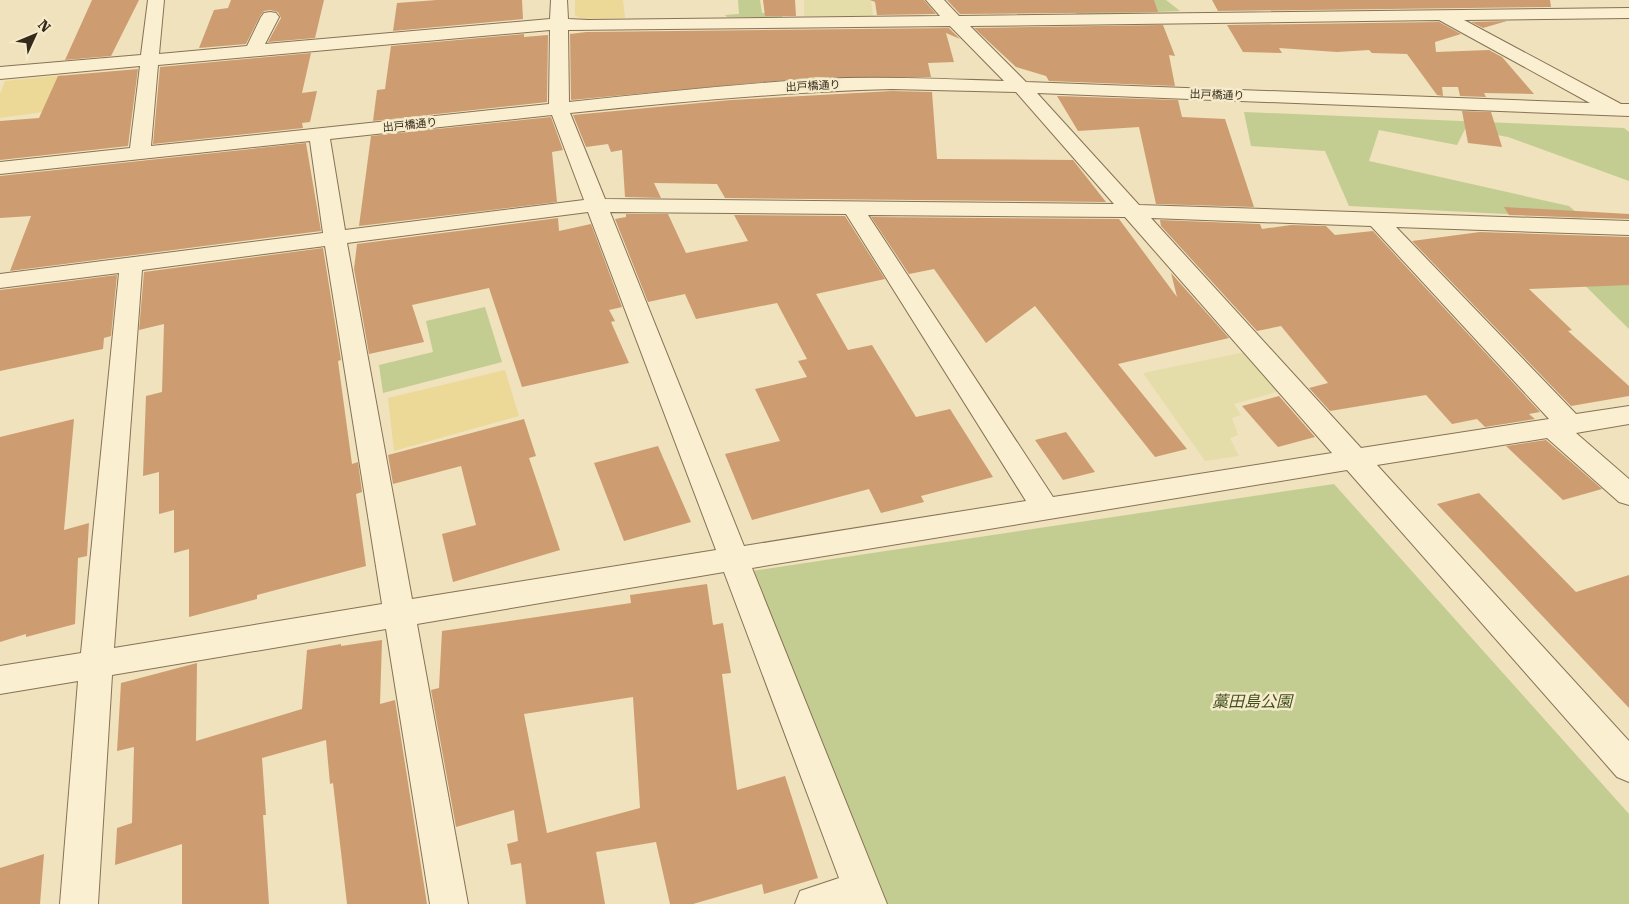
<svg xmlns="http://www.w3.org/2000/svg" width="1629" height="904" viewBox="0 0 1629 904" font-family="'Roboto Serif','Noto Sans JP',serif">
	<style>
		.farmland { fill: #e4ddaa }
		.green { fill: #c3cc91 }
		.sand { fill: #ecd998 }
		.building { fill: #ce9c71; fill-rule: evenodd }
		.lines { fill: none; stroke-linecap: round; stroke-linejoin: round }
		.minor-casing { stroke: #877256; stroke-width: 2 }
		.minor { fill: #faefd0; fill-rule: evenodd }
		.labels { text-anchor: middle; dominant-baseline: central; stroke-width: 5; stroke-linejoin: round; paint-order: stroke }
		.far-street-label { font-size: 11px; fill: #35291b; stroke: #f6eccc }
		.near-park-label { font-size: 16px; font-style: italic; fill: #445221; stroke: #f6eccc }
	</style>
	<rect width="100%" height="100%" fill="#efe2bd"/>
	<g class="farmland">
		<polygon points="804,0 871,0 873,16 804,16"/>
		<polygon points="1245,352 1280,391 1234,404 1241,415 1232,418 1238,435 1230,438 1239,456 1205,461 1143,373"/>
	</g>
	<g class="green">
		<polygon points="738,0 760,0 762,13 784,12 782,17 727,17 725,15 739,14"/>
		<polygon points="1074,0 1166,0 1180,11 1078,15 1069,6"/>
		<polygon points="1244,112 1624,128 1629,132 1629,181 1508,137 1465,129 1457,145 1379,130 1369,161 1569,206 1583,218 1349,206 1325,151 1251,146"/>
		<polygon points="1534,235 1629,239 1629,329"/>
		<polygon points="485,307 502,362 383,393 379,365 433,352 426,321"/>
		<polygon points="1334,484 1629,814 1629,904 879,904 752,571"/>
	</g>
	<g class="sand">
		<polygon points="575,0 623,0 625,18 583,19 575,16"/>
		<polygon points="64,75 58,110 0,118 0,94 5,81"/>
		<polygon points="505,370 519,416 394,451 388,398"/>
	</g>
	<g class="building">
		<polygon points="92,0 139,0 111,56 65,60"/>
		<polygon points="231,0 324,0 315,38 268,42 281,18 278,12 270,10 264,11 260,16 246,44 199,48 214,10 228,8"/>
		<polygon points="437,0 522,0 523,19 393,31 397,3"/>
		<polygon points="763,0 795,0 796,16 765,16"/>
		<polygon points="870,0 924,0 936,14 877,15 875,2"/>
		<polygon points="947,0 1154,0 1158,12 960,14"/>
		<polygon points="1212,0 1550,0 1551,7 1218,11"/>
		<polygon points="1507,21 1483,28 1471,22"/>
		<polygon points="1439,22 1461,34 1435,42 1436,52 1489,50 1502,57 1534,94 1484,93 1486,97 1460,96 1458,87 1442,87 1443,96 1437,95 1407,54 1372,53 1369,50 1337,52 1279,48 1282,53 1243,52 1227,25"/>
		<polygon points="1163,25 1175,56 1169,55 1175,86 1049,81 1046,76 1016,67 974,28"/>
		<polygon points="949,28 960,39 946,33 954,62 928,63 931,77 818,77 571,100 570,34 586,32"/>
		<polygon points="524,34 524,37 548,35 547,102 373,121 377,90 385,89 391,46"/>
		<polygon points="311,53 302,93 317,91 310,122 302,123 303,128 153,144 160,67"/>
		<polygon points="138,69 128,146 0,160 0,121 39,118 58,76"/>
		<polygon points="892,91 932,92 937,159 1073,160 1106,202 725,198 717,184 654,183 661,198 625,197 622,150 611,152 608,144 586,147 573,115 731,100"/>
		<polygon points="1057,96 1178,100 1182,117 1225,119 1254,207 1156,204 1139,127 1078,131"/>
		<polygon points="1462,111 1491,112 1502,147 1468,143"/>
		<polygon points="551,117 563,150 552,152 557,202 359,226 371,136"/>
		<polygon points="306,143 321,231 10,271 31,216 0,218 0,176"/>
		<polygon points="1504,207 1629,214 1629,219 1509,215"/>
		<polygon points="626,214 668,214 686,253 748,241 734,215 845,216 885,279 816,294 848,350 872,345 916,417 950,409 993,477 921,496 924,502 881,513 869,489 752,520 725,454 780,441 755,389 807,377 798,361 807,359 777,303 696,319 685,294 648,302 615,219 626,217"/>
		<polygon points="871,217 1119,219 1177,297 1171,273 1229,338 1118,364 1187,449 1155,457 1035,306 986,343 934,269 909,274"/>
		<polygon points="558,218 559,231 591,224 622,307 609,310 615,321 611,322 629,363 522,387 489,288 412,305 424,342 369,354 354,269 357,244"/>
		<polygon points="1160,220 1260,224 1262,229 1291,225 1326,226 1335,235 1373,231 1540,412 1529,414 1535,419 1485,427 1477,419 1452,424 1426,395 1330,411 1309,388 1328,383 1281,326 1257,331 1161,226"/>
		<polygon points="1480,232 1629,237 1629,285 1529,289 1572,330 1568,331 1629,386 1629,396 1571,406 1412,241"/>
		<polygon points="323,248 341,360 338,361 352,464 358,462 362,492 356,494 366,566 257,595 257,599 189,617 189,549 174,553 174,510 159,514 159,472 143,476 146,396 162,392 164,324 139,330 144,272"/>
		<polygon points="117,275 111,336 104,338 103,349 0,371 0,290"/>
		<polygon points="1279,396 1315,437 1278,447 1242,406"/>
		<polygon points="74,419 64,530 89,523 87,556 78,558 75,624 26,637 26,634 0,642 0,437"/>
		<polygon points="524,419 536,456 529,458 560,550 453,582 442,534 476,525 461,466 393,484 388,455"/>
		<polygon points="1066,432 1095,472 1063,480 1035,440"/>
		<polygon points="1546,440 1602,489 1563,500 1506,446"/>
		<polygon points="658,446 691,522 624,541 594,463"/>
		<polygon points="1479,493 1576,592 1629,575 1629,708 1437,504"/>
		<path d="M707,584l6,41 10,-2 8,50 -9,1 15,116 48,-14 33,102 -54,16 -2,-10 -69,20h-23l-14,-62 -60,10 9,52h-79l-5,-41 -10,2 -4,-21 11,-3 -4,-31 -58,17 -25,-137 8,-2 3,-57 189,-28 -1,-8zM633,697l7,111 -93,25 -23,-119z"/>
		<polygon points="382,640 380,704 395,700 427,904 347,904 333,783 330,784 326,740 262,758 266,815 263,815 269,904 182,904 182,844 115,865 117,828 132,823 134,747 117,751 121,683 197,663 196,741 302,709 307,650 341,644 341,646"/>
		<polygon points="44,854 40,904 0,904 0,868"/>
	</g>
	<g class="lines">
		<defs>
			<path id="minor" d="M148,0h16l-5,54 88,-8 14,-29 3,-4 6,-1 6,1 3,4 -14,27 285,-25 1,-19h16l1,19 20,1 352,-4 -14,-16h18l15,16 670,-8v10l-165,2 157,84h8v12l-592,-23 102,112 490,16v14l-233,-8 180,187 53,-8v18l-53,9 53,46v26l-10,-3 -72,-64 -170,27 252,276v41l-12,-5 -270,-307 -595,98 135,336h-92l5,-13 39,-13 -115,-306 -307,52 51,280h-38l-44,-275 -274,46 -14,229h-38l18,-223 -78,13v-28l81,-13 38,-380 -119,15v-14l323,-41 -13,-92 -310,33v-12l130,-14 10,-82 -140,13v-12l141,-12zM1439,20l151,83 -564,-21 -56,-56zM950,26l54,55c-62,-2 -124,-5 -186,-2 -83,5 -166,14 -249,23l-1,-72zM550,30l-1,74 -398,42 7,-81zM892,89l124,3 98,112 -509,-5 -35,-86c107,-11 214,-21 322,-24zM552,115l32,85 -239,30 -15,-91zM588,212l128,338 -304,49 -65,-356zM610,212l236,2 180,287 -282,45zM868,215l257,2 207,236 -279,44zM1151,218l220,8 178,193 -188,29zM325,246l57,358 -268,44 28,-378z"/>
		</defs>
		<use href="#minor" class="minor-casing"/>
		<use href="#minor" class="minor"/>
	</g>
	<g class="labels">
		<g class="far-street-label">
			<text transform="translate(813 86) rotate(-3)">出戸橋通り</text>
			<text transform="translate(1217 95) rotate(2)">出戸橋通り</text>
			<text transform="translate(410 125) rotate(-6)">出戸橋通り</text>
		</g>
		<g class="near-park-label">
			<text x="1252" y="701">藁田島公園</text>
		</g>
	</g>
	<g transform="translate(35 35) rotate(46)" stroke="#f6eccc" stroke-width="4" paint-order="stroke">
	<path d="M0-4L9 19L0 12L-9 19Z" fill="#35291b"/>
	<text y="-8" font-size="14" font-weight="bold" text-anchor="middle" fill="#35291b">N</text>
	</g>
</svg>
